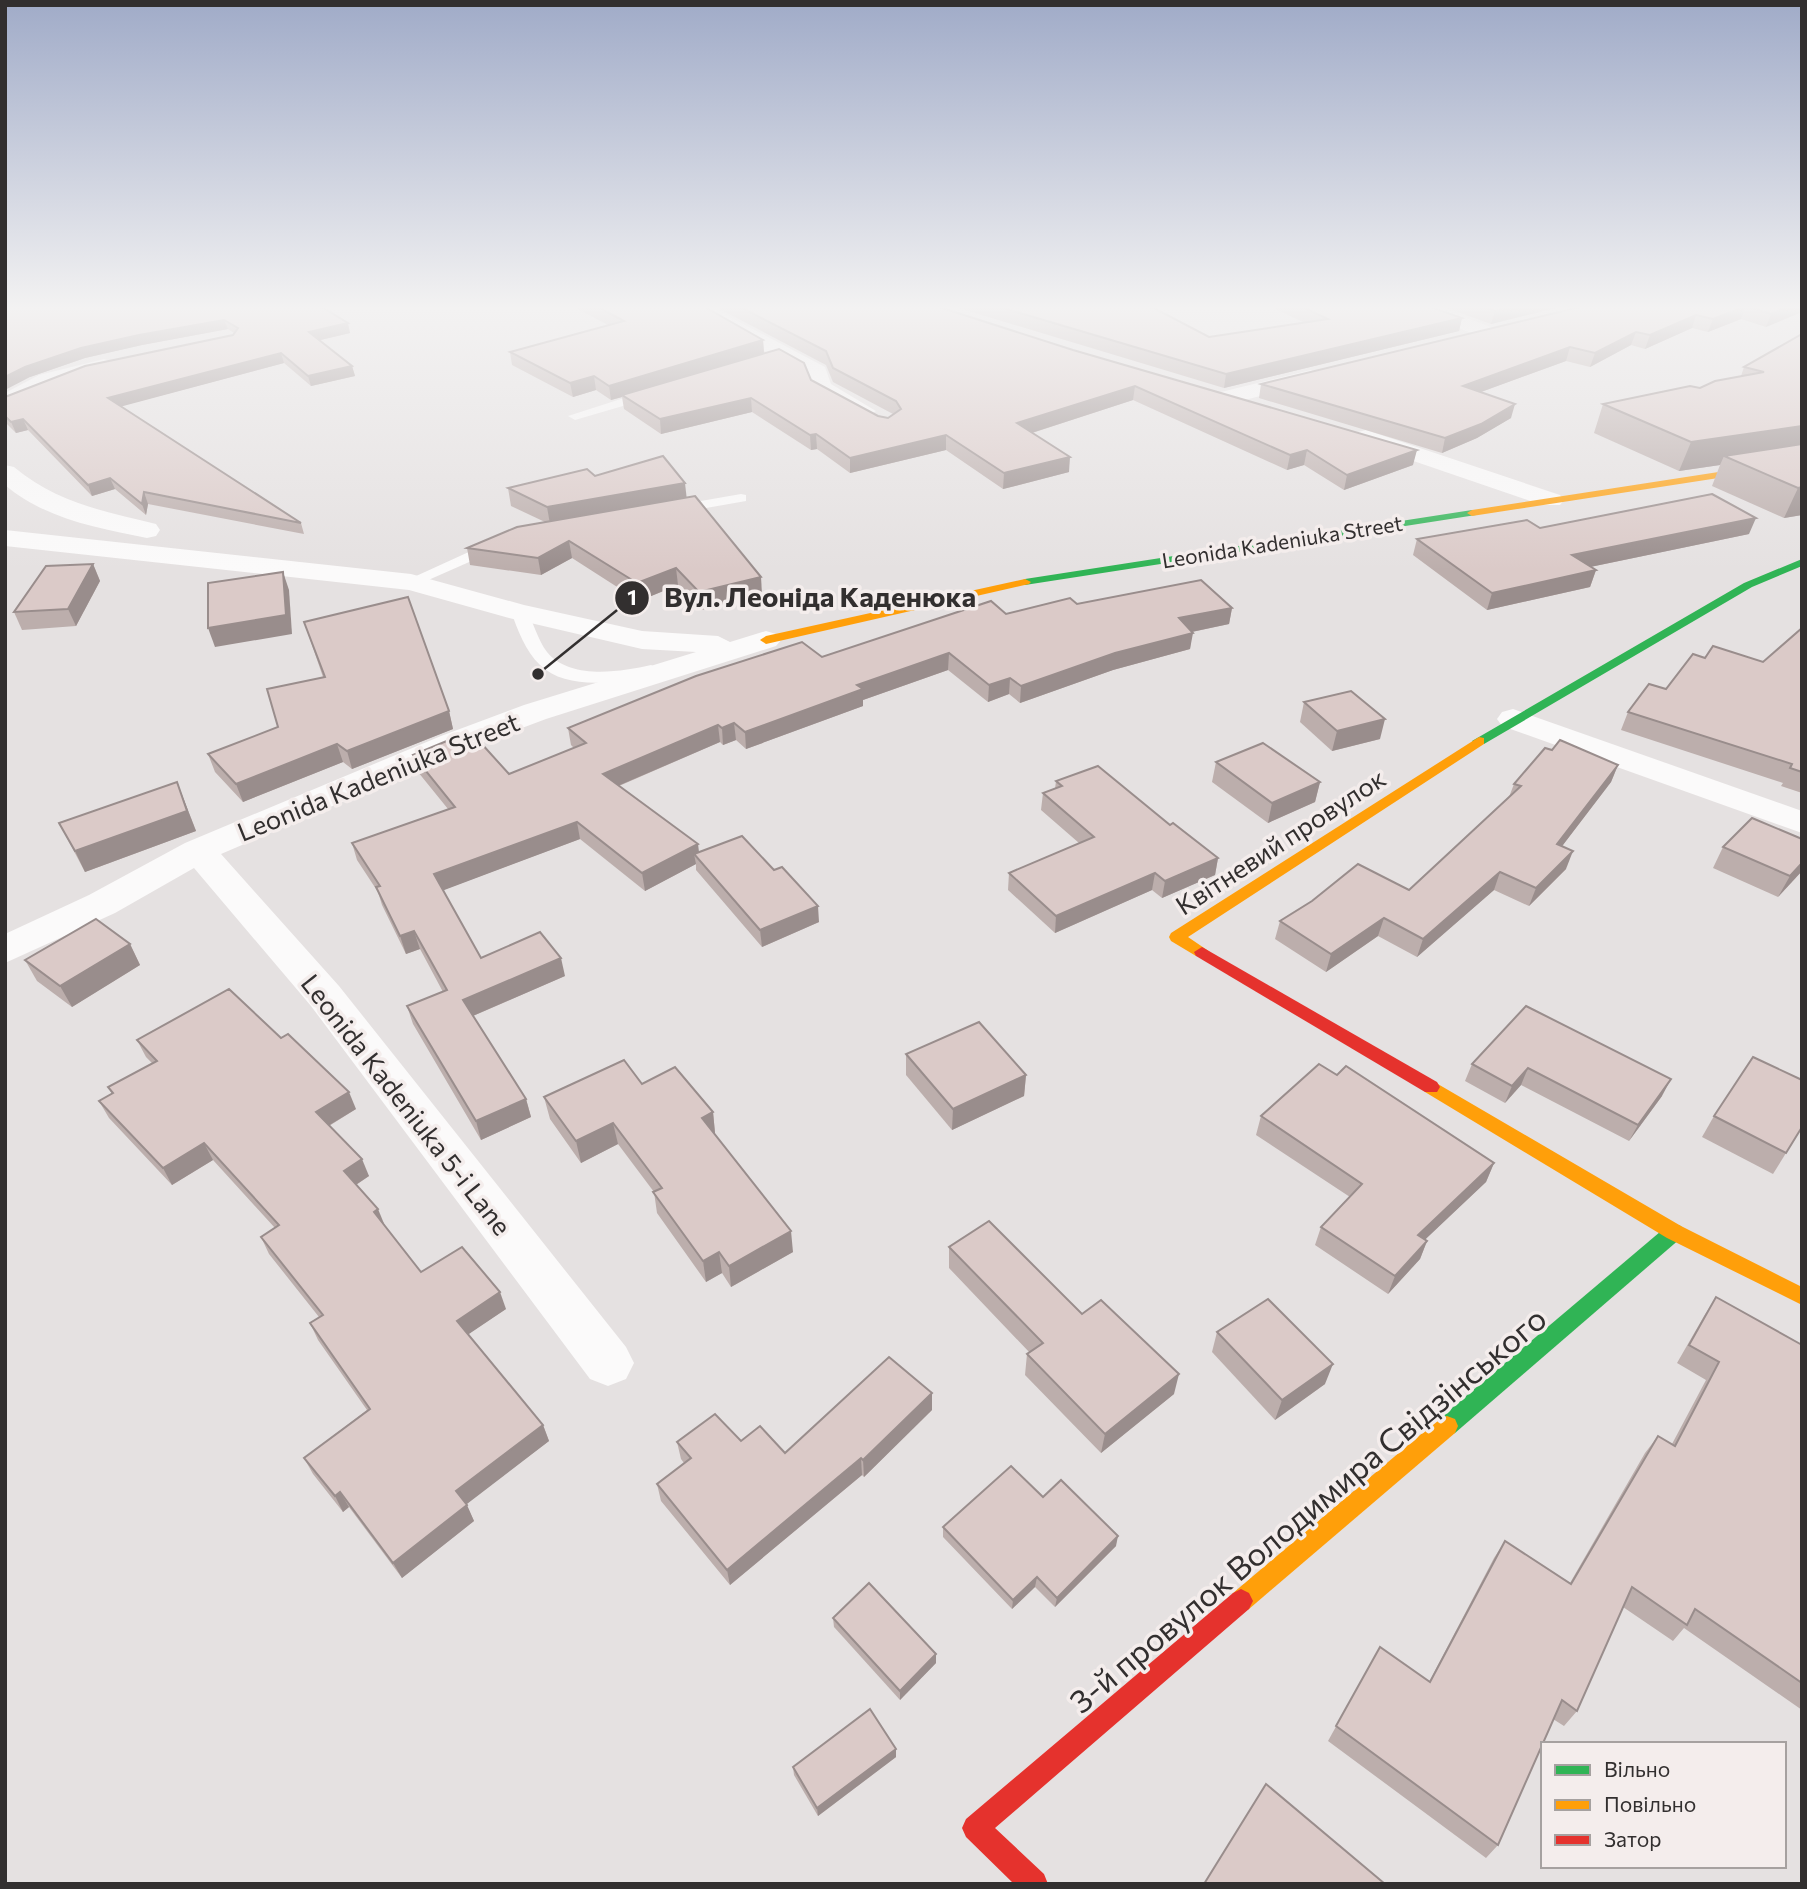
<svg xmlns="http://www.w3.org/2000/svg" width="1807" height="1889" viewBox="0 0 1807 1889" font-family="Commissioner,sans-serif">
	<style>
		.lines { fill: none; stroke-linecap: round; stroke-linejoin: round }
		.lane { fill: #fbfafa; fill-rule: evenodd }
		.street { fill: #fbfafa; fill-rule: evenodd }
		.fast { fill: #30b455; fill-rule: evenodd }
		.slow { fill: #ff9f0a; fill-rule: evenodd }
		.jam { fill: #e5322d; fill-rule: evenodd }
		.wall { fill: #bcaeac }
		.shaded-wall { fill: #998d8c }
		.building { fill: #dbcac8; stroke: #998d8c; stroke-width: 2 }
		.labels { text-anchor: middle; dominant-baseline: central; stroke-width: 7; stroke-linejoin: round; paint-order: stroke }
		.far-street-label { font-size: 21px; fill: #322f2f; stroke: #f4edec }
		.street-label { font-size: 26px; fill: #322f2f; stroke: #f4edec }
		.near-street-label { font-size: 32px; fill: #322f2f; stroke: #f4edec }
		.leader { fill: none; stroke: #322f2f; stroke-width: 2.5 }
		.callout-dot { fill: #322f2f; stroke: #f4edec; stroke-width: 2.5 }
		.mark-label { font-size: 21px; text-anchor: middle; font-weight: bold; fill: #fff }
		.callout-label { font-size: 28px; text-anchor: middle; font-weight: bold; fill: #322f2f; stroke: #f4edec; stroke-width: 7; stroke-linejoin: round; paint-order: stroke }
	</style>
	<rect width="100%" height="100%" fill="#e5e1e1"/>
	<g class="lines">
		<g class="lane">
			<polygon points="652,389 658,393 657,396 575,420 568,416"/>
			<polygon points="741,494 746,495 746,501 672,514 665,510 672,506"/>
			<polygon points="495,540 501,542 501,548 417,585 411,587 403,582"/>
			<path d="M519,607l6,1c9,14 12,31 22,44 23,28 73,20 104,13l9,5 -3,4c-33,8 -90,18 -117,-9 -15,-14 -22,-35 -29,-53z"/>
		</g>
		<g class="street">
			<polygon points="685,306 709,306 825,367 831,384 876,411 865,418 857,416 813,392 807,375"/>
			<polygon points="1405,306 1433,306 1494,328 1497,332 1487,338 1480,336 1408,310"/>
			<polygon points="104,359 111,361 115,365 111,369 55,385 5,409 5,393 39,375"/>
			<polygon points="1311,370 1322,376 1319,381 1225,405 1214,398 1217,393"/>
			<polygon points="1366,430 1560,495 1564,500 1560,505 1542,505 1358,442 1354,437 1358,432"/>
			<path d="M5,465l9,2c43,36 89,44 142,57l4,6 -4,6 -9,2c-49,-10 -102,-19 -142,-53z"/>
			<polygon points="5,530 411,574 524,605 642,631 718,636 730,642 766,631 776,634 781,640 776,646 546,719 463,750 221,854 339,986 626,1347 634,1363 626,1379 608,1386 590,1379 311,1006 194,868 115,913 5,963 5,934 89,895 185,843 441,736 524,705 696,652 642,649 509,618 409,590 5,546"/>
			<polygon points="1513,709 1802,811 1802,833 1502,726 1497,719 1502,712"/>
		</g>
		<g class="fast">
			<polygon points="1472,510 1477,513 1476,515 1025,585 1019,582 1025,579"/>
			<polygon points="1802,559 1802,566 1752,587 1484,744 1474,744 1472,741 1744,583"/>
			<polygon points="1674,1224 1681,1226 1684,1232 1681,1238 1455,1433 1447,1436 1439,1433 1436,1426 1439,1419 1667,1226"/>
		</g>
		<g class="slow">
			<polygon points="1802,459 1802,465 1472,516 1467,513 1472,510"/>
			<polygon points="1025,579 1031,582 1029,584 766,644 760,640 766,636"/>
			<polygon points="1479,737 1484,738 1484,744 1188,937 1210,952 1208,956 1196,956 1171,941 1169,937 1171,933"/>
			<polygon points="1431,1080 1681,1226 1802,1287 1802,1305 1667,1238 1425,1092 1422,1087 1425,1082"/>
			<polygon points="1447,1416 1455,1419 1458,1426 1455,1433 1249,1609 1241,1613 1233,1609 1229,1601 1233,1593 1439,1419"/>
		</g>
		<g class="jam">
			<polygon points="1202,947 1437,1082 1440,1087 1437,1092 1425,1092 1196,956 1194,952"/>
			<polygon points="1241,1589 1249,1593 1253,1601 1249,1609 995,1828 1044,1874 1048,1884 1014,1884 966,1837 962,1828 966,1819 1233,1593"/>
		</g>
	</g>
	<g class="wall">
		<polygon points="5,306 320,306 350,333 320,340 352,366 355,376 311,386 284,363 121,406 301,523 304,534 148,504 146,515 115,489 92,496 28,430 16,433 5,422 5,397 233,335 234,333 228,329 142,345 85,358 30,377"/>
		<polygon points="572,306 703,306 763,340 764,353 811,380 878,416 888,418 893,414 833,382 826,365 714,306 936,306 1413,465 1344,490 1304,465 1287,470 1133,400 1032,433 1069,472 1003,489 946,450 850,473 817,449 811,450 752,412 661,434 624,409 622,397 611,400 596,390 573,397 512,365 510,352 608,325"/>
		<polygon points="952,306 1150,306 1209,337 1305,323 1269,306 1428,306 1462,318 1459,331 1224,388"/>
		<polygon points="1441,306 1564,306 1491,324"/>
		<polygon points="1584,306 1802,306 1766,327 1741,319 1708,332 1692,328 1645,349 1631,345 1590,367 1566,361 1481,392 1511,418 1477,438 1442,453 1259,398 1261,384"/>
		<polygon points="1802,334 1802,515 1784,518 1712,486 1720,465 1679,471 1594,433 1603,404 1700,388 1741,376 1744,367"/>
		<polygon points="595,476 687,497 762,594 701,610 678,585 639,601 572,558 541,575 470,565 467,548 545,522 511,506 508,488"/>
		<polygon points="1540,528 1749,534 1590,567 1596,570 1590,587 1487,610 1413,555 1417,539"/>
		<polygon points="93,564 100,581 76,626 22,630 14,612"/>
		<polygon points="1077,604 1232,608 1229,624 1192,632 1190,649 1113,670 1020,703 1009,694 988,702 948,670 863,700 863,706 746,749 736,740 723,745 720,742 619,786 699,852 819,922 762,947 696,870 696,864 645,891 580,839 443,890 481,958 565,976 473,1016 526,1099 531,1117 481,1140 413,1024 407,1006 443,992 420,949 406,954 382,905 378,892 357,860 352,843 448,809 418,772 413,755 467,746 509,774 574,748 571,745 568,728 822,657 1006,614"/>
		<polygon points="304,622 449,711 453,729 352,769 343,762 243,802 215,772 208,754 278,727 323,677"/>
		<polygon points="1802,628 1802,793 1781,786 1783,783 1621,730 1628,712 1666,689 1763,662"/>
		<polygon points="1304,702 1380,739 1332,751 1300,722"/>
		<polygon points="1552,750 1618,765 1611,782 1562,846 1566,869 1529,906 1494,890 1417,957 1378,936 1326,972 1275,939 1280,921 1409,890 1509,797 1514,784"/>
		<polygon points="1216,762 1320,782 1315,802 1268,823 1212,782"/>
		<polygon points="1056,781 1170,825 1218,858 1215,875 1162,898 1152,890 1055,933 1008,890 1009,873 1079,843 1041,810 1043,793 1055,789"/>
		<polygon points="177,782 196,831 85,872 59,823"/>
		<polygon points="1723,847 1802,871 1778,897 1713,868"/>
		<polygon points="130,944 140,965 72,1007 37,981 25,960"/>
		<polygon points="1526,1006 1662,1096 1629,1141 1521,1085 1505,1103 1465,1081 1472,1064"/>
		<polygon points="137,1040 356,1109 329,1126 369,1176 356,1185 384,1225 421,1272 506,1309 468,1334 543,1425 549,1441 466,1504 474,1521 402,1578 349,1507 343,1512 313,1474 304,1458 367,1410 318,1340 310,1323 319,1317 269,1254 261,1237 275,1228 213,1160 172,1185 109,1118 99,1101 112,1094 108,1087 152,1063 146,1057"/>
		<polygon points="906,1054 1026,1075 1024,1096 952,1130 906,1075"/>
		<polygon points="1337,1075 1494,1163 1486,1182 1425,1239 1427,1241 1420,1259 1388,1294 1315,1245 1321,1227 1350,1197 1256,1135 1261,1116"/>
		<polygon points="642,1084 713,1112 715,1133 714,1134 793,1252 731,1287 722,1273 706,1282 657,1213 654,1192 618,1144 581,1163 550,1119 544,1097"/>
		<polygon points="1714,1116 1786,1153 1773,1174 1702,1137"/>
		<polygon points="949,1247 1082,1314 1174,1394 1101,1453 1025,1375 1027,1354 1030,1353 949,1268"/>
		<polygon points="1716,1297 1802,1345 1802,1710 1684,1628 1673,1641 1623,1607 1577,1711 1564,1726 1553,1719 1498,1845 1486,1858 1328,1741 1380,1647 1429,1682 1494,1558 1505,1541 1570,1583 1645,1453 1658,1436 1672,1444 1706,1380 1677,1363 1704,1316"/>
		<polygon points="1217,1332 1325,1384 1275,1420 1212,1352"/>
		<polygon points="932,1410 864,1477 862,1475 730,1585 661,1501 657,1484 684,1463 681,1459 677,1442 741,1441 785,1453"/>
		<polygon points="1043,1497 1116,1546 1055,1607 1035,1587 1012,1609 943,1537 943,1527"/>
		<polygon points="833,1618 936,1654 936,1663 900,1700 834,1627"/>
		<polygon points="896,1749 896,1757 818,1816 794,1775 793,1767"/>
	</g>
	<g class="shaded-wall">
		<polygon points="1516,306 1564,306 1491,324 1495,311"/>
		<polygon points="1746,306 1741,319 1708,332 1713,319"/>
		<polygon points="1789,306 1802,306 1802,312 1766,327 1771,314"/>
		<polygon points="1696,315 1692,328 1645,349 1650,335"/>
		<polygon points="1462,318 1459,331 1224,388 1226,374"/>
		<polygon points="224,320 228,329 142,345 85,358 30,377 5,390 5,377 25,367 81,348 139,335"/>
		<polygon points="348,323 350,333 312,342 309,332"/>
		<polygon points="1636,332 1631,345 1590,367 1595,353"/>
		<polygon points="763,340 764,354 622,395 622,397 611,400 609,386"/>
		<polygon points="1570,347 1566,361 1459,400 1463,386"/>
		<polygon points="281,353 284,363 112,409 108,398"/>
		<polygon points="352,366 355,376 311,386 308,376"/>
		<polygon points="594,376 596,390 573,397 570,383"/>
		<polygon points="1135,386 1133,400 1016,438 1017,423"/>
		<polygon points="751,398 752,412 661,434 660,419"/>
		<polygon points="1515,404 1511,418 1477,438 1442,453 1445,438"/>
		<polygon points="23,419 28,430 16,433 11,422"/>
		<polygon points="1802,426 1802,453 1724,456 1720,465 1679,471 1691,442"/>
		<polygon points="816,434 817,449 811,450 810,435"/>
		<polygon points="946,435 946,450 850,473 850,458"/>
		<polygon points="1307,450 1304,465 1287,470 1290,455"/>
		<polygon points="1417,450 1413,465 1344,490 1347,475"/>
		<polygon points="1070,457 1069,472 1003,489 1004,473"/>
		<polygon points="110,478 115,489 92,496 88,485"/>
		<polygon points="685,483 687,501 550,524 547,507"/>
		<polygon points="1802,487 1802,515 1784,518 1798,488"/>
		<polygon points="144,492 148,504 146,515 142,504"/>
		<polygon points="1756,518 1749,534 1566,572 1572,555"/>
		<polygon points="569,541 572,558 541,575 538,558"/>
		<polygon points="93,564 100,581 76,626 68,609"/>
		<polygon points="676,568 678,585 639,601 637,583"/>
		<polygon points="1596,570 1590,587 1487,610 1492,593"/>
		<polygon points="283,572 289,590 292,634 215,647 208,628"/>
		<polygon points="761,577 762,594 701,610 699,592"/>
		<polygon points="1232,608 1229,624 1177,635 1179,618"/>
		<polygon points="1193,633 1190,649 1113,670 1020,703 1021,686 1115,653"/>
		<polygon points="949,653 948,670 863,700 863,706 746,749 745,732 857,685"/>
		<polygon points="1010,678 1009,694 988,702 989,685"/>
		<polygon points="449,711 453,729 352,769 347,751"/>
		<polygon points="1385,719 1380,739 1332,751 1337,731"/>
		<polygon points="734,723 736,740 723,745 722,728"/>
		<polygon points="718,725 720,742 606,791 603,774"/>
		<polygon points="337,744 343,762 243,802 236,784"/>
		<polygon points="1618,765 1611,782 1550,862 1557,844"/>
		<polygon points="177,782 196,831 85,872 75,851"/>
		<polygon points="1320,782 1315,802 1268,823 1272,803"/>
		<polygon points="577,822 580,839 439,892 434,874"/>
		<polygon points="698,844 700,860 694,854 696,864 645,891 642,873"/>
		<polygon points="1573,851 1566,869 1529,906 1536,888"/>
		<polygon points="1218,858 1215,875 1162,898 1165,881"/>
		<polygon points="1802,863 1802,871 1778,897 1790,876"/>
		<polygon points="1500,872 1494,890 1417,957 1423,939"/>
		<polygon points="1155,873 1152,890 1055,933 1056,916"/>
		<polygon points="818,906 819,922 762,947 760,930"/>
		<polygon points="1384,918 1378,936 1326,972 1331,954"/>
		<polygon points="414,931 420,949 406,954 400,936"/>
		<polygon points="130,944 140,965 72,1007 60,986"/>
		<polygon points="561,958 565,976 468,1018 463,1000"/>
		<polygon points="1528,1068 1521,1085 1505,1103 1512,1086"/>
		<polygon points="1026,1075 1024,1096 952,1130 953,1109"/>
		<polygon points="1671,1079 1662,1096 1629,1141 1638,1125"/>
		<polygon points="349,1092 356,1109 323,1129 316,1112"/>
		<polygon points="526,1099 531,1117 481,1140 476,1121"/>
		<polygon points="713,1112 715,1133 705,1139 702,1118"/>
		<polygon points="613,1123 618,1144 581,1163 576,1141"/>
		<polygon points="204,1143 213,1160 172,1185 163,1168"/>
		<polygon points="362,1159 369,1176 351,1188 344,1171"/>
		<polygon points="1494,1163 1486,1182 1411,1253 1418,1235"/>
		<polygon points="378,1209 385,1226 374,1212"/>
		<polygon points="791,1231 793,1252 731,1287 729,1266"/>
		<polygon points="1427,1241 1420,1259 1388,1294 1395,1276"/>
		<polygon points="719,1252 722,1273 706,1282 703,1261"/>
		<polygon points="500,1292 506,1309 463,1338 457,1321"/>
		<polygon points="1333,1364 1325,1384 1275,1420 1282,1400"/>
		<polygon points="1179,1374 1174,1394 1101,1453 1105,1434"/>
		<polygon points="932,1393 932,1410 864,1477 863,1460"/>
		<polygon points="543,1425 549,1441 463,1507 456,1491"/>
		<polygon points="861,1458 862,1475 730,1585 727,1570"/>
		<polygon points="340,1492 349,1507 343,1512 335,1496"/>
		<polygon points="467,1505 474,1521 402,1578 393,1563"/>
		<polygon points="1118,1536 1116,1546 1055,1607 1057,1598"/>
		<polygon points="1037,1577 1035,1587 1012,1609 1013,1600"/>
		<polygon points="936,1654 936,1663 900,1700 900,1691"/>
		<polygon points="896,1749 896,1757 818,1816 817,1808"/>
	</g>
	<g class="building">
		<polygon points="5,306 320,306 348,323 309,332 352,366 308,376 281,353 108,398 301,523 144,492 142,504 110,478 88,485 23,419 11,422 5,416 5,397 85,366 233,335 238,328 224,320 139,335 81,348 25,367 5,377"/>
		<polygon points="596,306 703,306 763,340 609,386 594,376 570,383 510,352 624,321"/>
		<polygon points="738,306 936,306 1073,350 1417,450 1347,475 1307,450 1290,455 1135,386 1017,423 1070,457 1004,473 946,435 850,458 816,434 810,435 751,398 660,419 622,395 779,349 804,363 811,380 878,416 888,418 901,409 896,401 833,368 826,351"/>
		<polygon points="996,306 1150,306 1209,337 1328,319 1300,306 1428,306 1462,318 1226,374"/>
		<polygon points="1480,306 1516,306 1495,311"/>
		<polygon points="1584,306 1789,306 1771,314 1746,306 1713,319 1696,315 1650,335 1636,332 1595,353 1570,347 1463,386 1515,404 1481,424 1445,438 1261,384"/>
		<polygon points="1802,334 1802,426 1691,442 1603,404 1690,386 1700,388 1715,381 1764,372 1744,367"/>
		<polygon points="1802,444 1802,487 1798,488 1724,456"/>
		<polygon points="663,456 685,483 547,507 508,488 587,469 595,476"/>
		<polygon points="1712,494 1756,518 1572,555 1596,570 1492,593 1417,539 1527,520 1540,528"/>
		<polygon points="695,496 761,577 699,592 676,568 637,583 569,541 538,558 467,548 517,527"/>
		<polygon points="93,564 68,609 14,612 46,566"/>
		<polygon points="283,572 286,615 208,628 208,583"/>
		<polygon points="1201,580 1232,608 1179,618 1193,633 1115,653 1021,686 1010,678 989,685 949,653 857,685 863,689 745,732 734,723 722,728 718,725 603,774 698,844 642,873 577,822 434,874 481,958 540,932 561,958 463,1000 526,1099 476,1121 407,1006 447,990 414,931 400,936 376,887 380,886 352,843 455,807 413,755 461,735 467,746 480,742 509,774 586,743 568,728 696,676 802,642 822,657 991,601 1006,614 1070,598 1077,604"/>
		<polygon points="408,597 449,711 347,751 337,744 236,784 208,754 278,727 267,689 325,677 304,622"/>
		<polygon points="1802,628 1802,772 1790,768 1792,764 1628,712 1649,684 1666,689 1693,654 1705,658 1713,646 1763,662"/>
		<polygon points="1351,691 1385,719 1337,731 1304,702"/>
		<polygon points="1560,740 1618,765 1557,844 1573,851 1536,888 1500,872 1423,939 1384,918 1331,954 1280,921 1312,901 1358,864 1409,890 1521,786 1514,784 1545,748 1552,750"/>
		<polygon points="1263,743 1320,782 1272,803 1216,762"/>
		<polygon points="1098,766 1170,825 1173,823 1218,858 1165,881 1155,873 1056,916 1009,873 1094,837 1043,793 1062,786 1056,781"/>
		<polygon points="177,782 187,811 75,851 59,823"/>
		<polygon points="1752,818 1802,839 1802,863 1790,876 1723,847"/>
		<polygon points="742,836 774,870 782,867 818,906 760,930 694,854"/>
		<polygon points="96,919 130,944 60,986 25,960"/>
		<polygon points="229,989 281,1038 288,1034 349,1092 316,1112 362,1159 344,1171 378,1209 374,1212 421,1272 462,1247 500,1292 457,1321 543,1425 456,1491 467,1505 393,1563 340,1492 335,1496 304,1458 370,1409 310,1323 323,1315 261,1237 279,1225 204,1143 163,1168 99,1101 113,1093 108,1087 157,1061 137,1040"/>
		<polygon points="1526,1006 1671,1079 1638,1125 1528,1068 1512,1086 1472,1064"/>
		<polygon points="979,1022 1026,1075 953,1109 906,1054"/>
		<polygon points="1753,1057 1802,1080 1802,1127 1786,1153 1714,1116"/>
		<polygon points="624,1060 642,1084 675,1067 713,1112 702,1118 791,1231 729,1266 719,1252 703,1261 653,1192 662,1188 613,1123 576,1141 544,1097"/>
		<polygon points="1319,1064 1337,1075 1346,1066 1494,1163 1418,1235 1427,1241 1395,1276 1321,1227 1362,1184 1261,1116"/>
		<polygon points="989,1221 1082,1314 1101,1300 1179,1374 1105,1434 1027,1354 1043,1343 949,1247"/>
		<polygon points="1716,1297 1802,1345 1802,1683 1695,1609 1687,1625 1632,1587 1577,1711 1562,1700 1498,1845 1336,1726 1380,1647 1430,1682 1505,1541 1571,1584 1658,1436 1675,1446 1719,1362 1689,1345"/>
		<polygon points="1268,1299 1333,1364 1282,1400 1217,1332"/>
		<polygon points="889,1357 932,1393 863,1460 861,1458 727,1570 657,1484 691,1458 677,1442 715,1414 741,1441 760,1426 785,1453"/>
		<polygon points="1011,1466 1043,1497 1061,1480 1118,1536 1057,1598 1037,1577 1013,1600 943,1527"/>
		<polygon points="869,1583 936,1654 900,1691 833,1618"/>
		<polygon points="870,1709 896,1749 817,1808 793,1767"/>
		<polygon points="1266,1784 1385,1884 1204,1884"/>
	</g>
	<linearGradient id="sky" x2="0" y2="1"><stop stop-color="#a0abc8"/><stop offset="0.54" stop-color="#f3f2f2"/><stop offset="1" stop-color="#f3f2f2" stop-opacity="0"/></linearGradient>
	<rect width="1807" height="570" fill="url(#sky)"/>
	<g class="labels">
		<g class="far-street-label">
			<text transform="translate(1282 541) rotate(-9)">Leonida Kadeniuka Street</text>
		</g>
		<g class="street-label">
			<text transform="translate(378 776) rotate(-22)">Leonida Kadeniuka Street</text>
			<text transform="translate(1280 841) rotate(-33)">Квітневий провулок</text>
			<text transform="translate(407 1104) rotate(52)">Leonida Kadeniuka 5-i Lane</text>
		</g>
		<g class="near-street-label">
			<text transform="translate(1307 1509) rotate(-40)">3-й провулок Володимира Свідзінського</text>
		</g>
	</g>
	<path class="leader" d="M538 674L632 598"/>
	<g class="callout-dot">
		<circle cx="538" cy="674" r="7"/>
		<circle cx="632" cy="598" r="18"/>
	</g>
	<g class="mark-label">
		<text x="632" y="605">1</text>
	</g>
	<g class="callout-label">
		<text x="820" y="607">Вул. Леоніда Каденюка</text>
	</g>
	<rect width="1807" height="1889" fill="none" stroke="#322f2f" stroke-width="14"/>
	<rect x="1541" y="1742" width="245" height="126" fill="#f4edec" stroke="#a6a1a0" stroke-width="2"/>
	<rect x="1555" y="1765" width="35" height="10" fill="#30b455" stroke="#a6a1a0" stroke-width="2"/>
	<text x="1604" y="1777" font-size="21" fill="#322f2f">Вільно</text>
	<rect x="1555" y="1800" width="35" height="10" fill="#ff9f0a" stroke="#a6a1a0" stroke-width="2"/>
	<text x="1604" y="1812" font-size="21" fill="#322f2f">Повільно</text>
	<rect x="1555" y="1835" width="35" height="10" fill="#e5322d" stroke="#a6a1a0" stroke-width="2"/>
	<text x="1604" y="1847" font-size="21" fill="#322f2f">Затор</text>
</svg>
